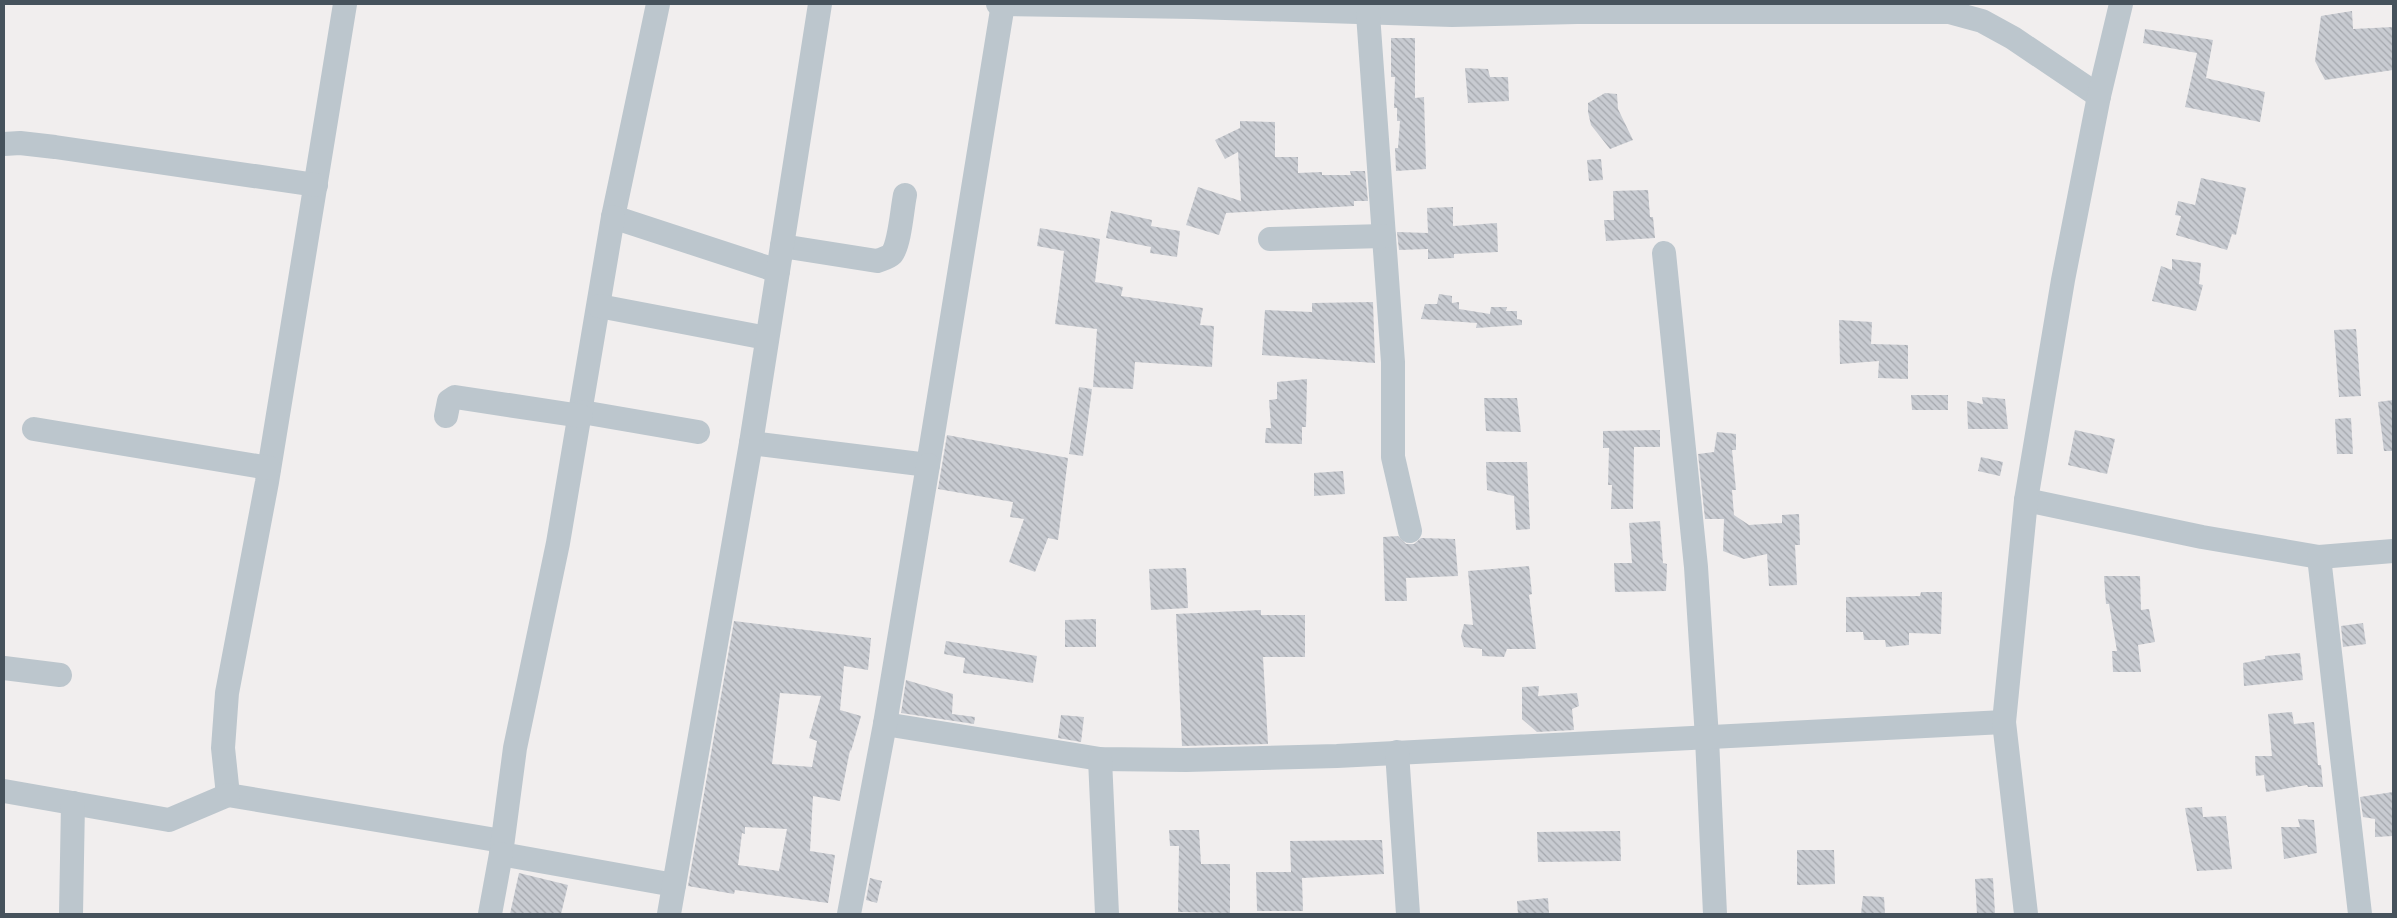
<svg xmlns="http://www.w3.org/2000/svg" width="2397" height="918" viewBox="0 0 2397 918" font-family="Karla,sans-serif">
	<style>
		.building { fill: url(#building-back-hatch); fill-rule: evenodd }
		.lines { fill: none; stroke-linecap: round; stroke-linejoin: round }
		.minor { stroke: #bcc6cd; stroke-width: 24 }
	</style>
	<defs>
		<pattern id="building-back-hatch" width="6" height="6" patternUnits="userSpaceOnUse" patternTransform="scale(1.25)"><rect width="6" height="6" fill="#c8cbd1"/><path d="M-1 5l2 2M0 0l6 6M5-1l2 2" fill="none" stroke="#a4a7ad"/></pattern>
	</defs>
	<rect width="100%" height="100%" fill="#f1eeee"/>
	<g class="building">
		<polygon points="2352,11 2353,29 2393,27 2393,70 2325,80 2315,61 2321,16"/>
		<polygon points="2145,29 2213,40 2206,78 2265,92 2260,122 2185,107 2197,53 2143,43"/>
		<polygon points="1391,38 1415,38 1415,98 1424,97 1426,169 1396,171 1395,148 1398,148 1400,121 1397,121 1397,108 1394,108 1395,77 1391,77"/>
		<polygon points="1465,68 1488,69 1490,77 1508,77 1509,101 1468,103"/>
		<polygon points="1605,93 1617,94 1618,109 1633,140 1610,149 1591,125 1588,112 1588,103"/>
		<polygon points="1240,121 1275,122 1275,157 1298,157 1298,173 1322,172 1322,175 1351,175 1350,171 1365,171 1368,201 1354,201 1354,206 1226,213 1219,235 1186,225 1198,187 1241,201 1238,152 1225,159 1215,140 1240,128"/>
		<polygon points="1601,159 1603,180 1589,181 1587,160"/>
		<polygon points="2201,178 2246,188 2236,235 2232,234 2227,250 2176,235 2181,216 2175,215 2178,201 2195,205"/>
		<polygon points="1648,190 1650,217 1653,217 1655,238 1606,241 1604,220 1614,220 1613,191"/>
		<polygon points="1453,207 1453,226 1497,223 1498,252 1454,254 1454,258 1428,259 1428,249 1399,250 1397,232 1428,233 1427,208"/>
		<polygon points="1111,211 1152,220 1151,226 1180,231 1177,257 1150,253 1151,247 1106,238"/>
		<polygon points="1040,228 1100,239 1095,282 1123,287 1121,296 1203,308 1200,325 1214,326 1212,367 1135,362 1133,389 1093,387 1097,329 1055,324 1064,251 1037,246"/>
		<polygon points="2172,259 2201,263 2199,284 2203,285 2196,311 2152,301 2161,266 2172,270"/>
		<polygon points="1439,294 1452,296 1452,303 1459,302 1459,309 1490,314 1491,307 1507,307 1506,311 1517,311 1517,319 1522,320 1522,325 1476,328 1477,323 1421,319 1425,304 1437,304"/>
		<polygon points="1373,302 1375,363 1262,355 1265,310 1312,312 1312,303"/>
		<polygon points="1839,320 1872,322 1871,344 1908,345 1908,379 1878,378 1879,361 1840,364"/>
		<polygon points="2356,329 2361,396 2339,397 2334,330"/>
		<polygon points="1307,379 1306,427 1302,427 1302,444 1265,443 1266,428 1271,428 1269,400 1277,399 1277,382"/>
		<polygon points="1079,387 1092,389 1083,456 1069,454"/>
		<polygon points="1911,395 1948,395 1948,410 1912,410"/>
		<polygon points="1982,397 2005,399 2008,429 1968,429 1967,401 1983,404"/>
		<polygon points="1484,398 1517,398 1521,432 1486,431"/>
		<polygon points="2393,400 2393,451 2384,451 2378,402"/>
		<polygon points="2351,418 2353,454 2337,454 2335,419"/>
		<polygon points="1660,430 1660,447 1634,447 1633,509 1611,509 1612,485 1608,485 1609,448 1603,448 1603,431"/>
		<polygon points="2075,430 2115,439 2107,474 2068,465"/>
		<polygon points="1717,432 1736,434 1736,450 1732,450 1736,490 1732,490 1734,515 1749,525 1782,523 1782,515 1799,514 1800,545 1795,545 1797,585 1769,586 1767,554 1744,559 1723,551 1724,519 1705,519 1698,454 1714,452"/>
		<polygon points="947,435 1068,458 1058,540 1048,538 1035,572 1009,562 1024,519 1010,517 1013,502 938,489"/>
		<polygon points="1981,457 2003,462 2000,476 1978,471"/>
		<polygon points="1486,462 1527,462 1530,529 1516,530 1514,496 1487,490"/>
		<polygon points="1343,471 1345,494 1314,496 1314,473"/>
		<polygon points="1660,521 1663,563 1667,564 1666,591 1615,592 1614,563 1632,563 1629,523"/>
		<polygon points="1398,536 1406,544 1414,544 1421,538 1455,539 1458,576 1406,578 1407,601 1385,601 1383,537"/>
		<polygon points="1529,566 1532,594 1529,595 1536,649 1507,649 1504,657 1482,656 1482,649 1464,647 1461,636 1464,624 1473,625 1468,571"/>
		<polygon points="1186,568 1188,608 1151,610 1149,569"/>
		<polygon points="2104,576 2140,576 2141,610 2149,609 2155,642 2138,645 2141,672 2113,672 2112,651 2117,651 2109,604 2106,604"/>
		<polygon points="1921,592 1942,592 1941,634 1909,633 1909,645 1886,647 1885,640 1864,640 1863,632 1846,632 1846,597 1920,596"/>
		<polygon points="1261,610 1261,615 1305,615 1305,657 1263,657 1268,744 1182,746 1176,614"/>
		<polygon points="1096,619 1096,647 1065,647 1065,620"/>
		<path d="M734,621l137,17 -3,32 -24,-4 -4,44 21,6 -10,35 -1,-1 -10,51 -27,-5 -3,55 25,4 -7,48 -93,-13 -1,4 -46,-8zM780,693l41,3 -12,42 8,3 -5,26 -40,-3zM745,827l42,2 -8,42 -41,-6 4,-32 3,1z"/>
		<polygon points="2363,623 2366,644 2343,647 2341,626"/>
		<polygon points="946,641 1037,656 1033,683 963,673 965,658 944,654"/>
		<polygon points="2300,653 2303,680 2244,686 2243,663 2265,659 2265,656"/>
		<polygon points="906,680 953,694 952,714 975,717 974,724 901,713"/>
		<polygon points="1539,686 1538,696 1577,693 1579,706 1572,709 1574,730 1537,732 1522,719 1522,687"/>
		<polygon points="2292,712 2294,724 2314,722 2318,765 2321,765 2323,787 2308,787 2307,785 2266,792 2264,775 2256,776 2255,756 2272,756 2268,714"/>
		<polygon points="1061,715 1084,717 1081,742 1058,738"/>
		<polygon points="2393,792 2393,836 2375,837 2375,819 2363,817 2360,797"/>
		<polygon points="2202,807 2203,817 2226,816 2232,869 2197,871 2185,808"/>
		<polygon points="2298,819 2314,820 2317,853 2284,859 2281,827 2300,827"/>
		<polygon points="1169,830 1199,830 1201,864 1230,864 1230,913 1178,912 1179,846 1170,846"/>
		<polygon points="1620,831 1621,861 1538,862 1537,832"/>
		<polygon points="1382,840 1384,874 1302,878 1303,911 1257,911 1256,872 1291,872 1290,841"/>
		<polygon points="1797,850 1834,850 1835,884 1797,885"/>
		<polygon points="519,873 568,885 561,914 510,914"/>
		<polygon points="870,878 882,881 877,903 866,900"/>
		<polygon points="1993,878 1995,914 1977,914 1975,879"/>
		<polygon points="1863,896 1884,897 1885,914 1861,914"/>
		<polygon points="1548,898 1549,914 1518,914 1517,901"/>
	</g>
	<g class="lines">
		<g class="minor">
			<polyline points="345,4 267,482 227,693 223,748 228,795 502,841"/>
			<polyline points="658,4 613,217 778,271"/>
			<polyline points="998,4 1194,7 1452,15 1577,12 1949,12 1982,21 2013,38 2099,96"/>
			<polyline points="1368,14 1393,362 1393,457 1410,531"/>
			<polyline points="4,144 20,143 55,147 316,185"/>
			<polyline points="613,217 558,543 515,748 501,854 674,885"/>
			<polyline points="1270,239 1384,236"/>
			<path d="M782,246l95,15c5,-2 11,-3 15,-7 8,-11 10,-45 13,-59"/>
			<polyline points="1664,253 1696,567 1707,738 1715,914"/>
			<polyline points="599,306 767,338"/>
			<polyline points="582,412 698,432"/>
			<polyline points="446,416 449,401 455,397 581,416"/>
			<polyline points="34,429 269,468"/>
			<polyline points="751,443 928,465 1003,4"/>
			<polyline points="2026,500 2202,537 2319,557 2393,551"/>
			<polyline points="2319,557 2360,914"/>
			<polyline points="4,668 60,675"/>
			<polyline points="885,724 1100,759 1186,760 1337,756 2004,722"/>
			<polyline points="1397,752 1408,914"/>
			<polyline points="1100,759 1107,914"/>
			<polyline points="4,791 169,820 228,795"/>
			<polyline points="71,914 73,803"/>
			<polyline points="490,914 501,854"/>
			<polyline points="669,914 751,443 820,4"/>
			<polyline points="849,914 885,724 928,465"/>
			<polyline points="2026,914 2004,722 2026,500 2063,280 2099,96 2121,4"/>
		</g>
	</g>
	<rect width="2397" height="918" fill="none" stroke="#46525c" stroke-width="10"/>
</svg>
